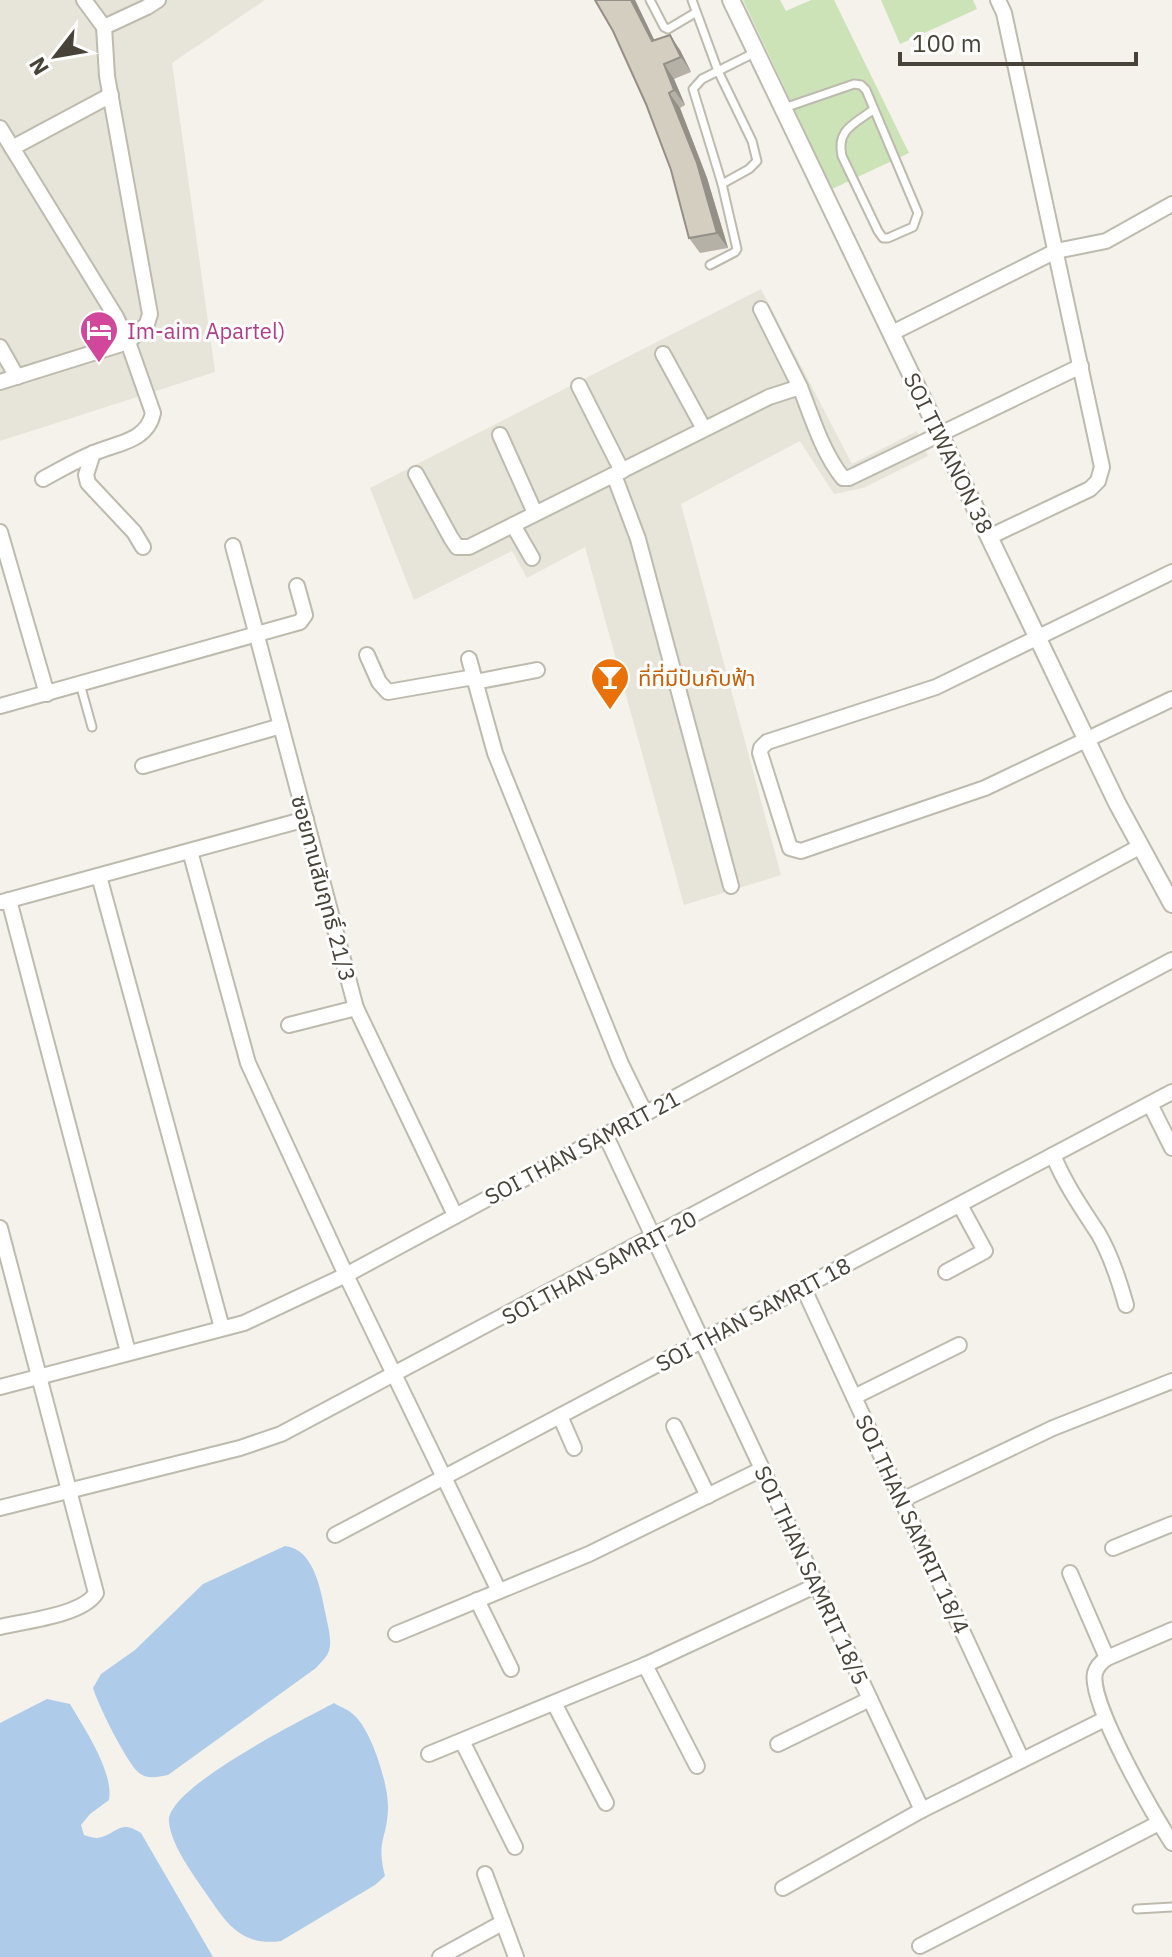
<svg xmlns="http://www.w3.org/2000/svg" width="1172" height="1957" viewBox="0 0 1172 1957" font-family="'IBM Plex Sans','Noto Sans Thai',sans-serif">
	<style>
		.residential { fill: #e7e4d9 }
		.green { fill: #cce3b8 }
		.water { fill: #aecce9 }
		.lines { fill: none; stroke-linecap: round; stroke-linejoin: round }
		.service-casing { stroke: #bebaae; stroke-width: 11 }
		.minor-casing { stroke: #bebaae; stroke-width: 18 }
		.tertiary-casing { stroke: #bebaae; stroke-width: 20 }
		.service { stroke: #fff; stroke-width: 7 }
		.minor { stroke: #fff; stroke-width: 14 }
		.tertiary { stroke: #fff; stroke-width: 16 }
		.wall { fill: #b6b1a6 }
		.shaded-wall { fill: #949087 }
		.building { fill: #d4cec1; stroke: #949087; stroke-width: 2 }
		.labels { text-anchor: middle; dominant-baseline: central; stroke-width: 6; stroke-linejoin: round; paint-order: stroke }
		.hotel-label { font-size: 22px; fill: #b23c85; stroke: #fff; text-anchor: start }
		.street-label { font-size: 22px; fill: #474339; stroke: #fff }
		.food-label { font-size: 22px; fill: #c56008; stroke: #fff; text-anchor: start }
	</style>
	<rect width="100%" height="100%" fill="#f4f2eb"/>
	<g class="residential">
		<polygon points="0,0 265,0 172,63 215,372 0,441"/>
		<polygon points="761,289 852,464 917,431 928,456 863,488 834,494 800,441 681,504 781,875 684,905 585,547 527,578 512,551 414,600 370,488"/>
	</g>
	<g class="green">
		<polygon points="743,0 780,0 786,11 811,0 834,0 909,153 832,189"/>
		<polygon points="881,0 973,0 977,9 900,44"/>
	</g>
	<g class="water">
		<path d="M285,1546c30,3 36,46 41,70 2,11 7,27 2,37 -2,5 -8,10 -12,15l-148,107c-11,2 -21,5 -30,-3 -12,-11 -40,-67 -45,-84l8,-14 34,-24 68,-66z"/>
		<path d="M47,1699l23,5c14,24 44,68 39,96l-19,14 -9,11 3,10c4,1 9,3 13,3 20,-3 21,-20 44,-5l72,124h-213v-234z"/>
		<path d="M334,1703c6,4 16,7 21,13 17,16 34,70 33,93 -1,30 -12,32 -3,67l-10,9 -94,56c-34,5 -51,-12 -69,-39 -14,-21 -41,-55 -43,-80 -4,-34 135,-103 165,-119z"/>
	</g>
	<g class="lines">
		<defs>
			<g id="service">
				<polyline points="650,0 664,27 668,29 695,13"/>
				<polyline points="692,0 718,71 752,141 757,161 749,169 722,184 737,249 735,252 710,265"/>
				<path d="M784,108l70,-24 7,1 5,5 52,123 -5,14 -25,11h-5l-5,-7 -36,-75c-6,-27 13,-32 32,-47"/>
				<polyline points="722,184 693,89 702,79 756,52"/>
				<polyline points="80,684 92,727"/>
				<polyline points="1137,1909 1172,1907"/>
			</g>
			<g id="minor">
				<polyline points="104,27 147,7 158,0"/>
				<path d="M0,128l116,189 12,25 25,71c-6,29 -37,30 -59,40 -18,7 -34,17 -51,26"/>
				<polyline points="12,148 111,95"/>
				<polyline points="761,309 800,387"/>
				<polyline points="892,333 1056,251 1106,241 1172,204"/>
				<polyline points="0,347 17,377"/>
				<polyline points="663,354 704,429"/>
				<polyline points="0,382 128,342 147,324 150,314 107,76 104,27 84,0"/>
				<polyline points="579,386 622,471"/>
				<polyline points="500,435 535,513"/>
				<polyline points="93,453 86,475 88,483 134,532 143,547"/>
				<path d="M416,474l35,64 6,9h12l300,-150 31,-10c12,30 22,65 43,91h6l232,-112"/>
				<polyline points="614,475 638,539 731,886"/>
				<polyline points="513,525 532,558"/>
				<polyline points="0,532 47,694"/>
				<polyline points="989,537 1090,489 1098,481 1102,467 1004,13 998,0"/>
				<polyline points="233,546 356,1008 455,1215"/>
				<polyline points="1172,572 936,687 767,742 761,748 760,753 790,848 801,851 985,788 1172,699"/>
				<polyline points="367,655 379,682 388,692 474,677"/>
				<polyline points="469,659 495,753 621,1064 645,1113"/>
				<polyline points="475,682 537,670"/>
				<polyline points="0,706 300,622 305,615 297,586"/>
				<polyline points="143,766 281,726"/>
				<polyline points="190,851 248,1063 346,1275 499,1591"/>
				<polyline points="99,876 222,1328"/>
				<polyline points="9,900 128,1352"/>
				<polyline points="2,902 306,819"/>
				<polyline points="289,1025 356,1008"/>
				<polyline points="1150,1104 1172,1148"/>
				<polyline points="605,1134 922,1810"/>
				<path d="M1053,1155c12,29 28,52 45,78 13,22 21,47 28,72"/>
				<path d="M0,1228l96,365c-13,22 -71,28 -96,34"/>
				<polyline points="946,1272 985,1251 960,1205"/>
				<polyline points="803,1287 1022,1760"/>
				<polyline points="0,1387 244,1323 346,1275 1141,846"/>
				<polyline points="854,1397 959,1345"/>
				<polyline points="560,1416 574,1448"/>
				<polyline points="674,1426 708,1496"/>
				<polyline points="902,1500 1053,1428 1172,1381"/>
				<polyline points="0,1508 240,1448 281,1434 1172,960"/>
				<polyline points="335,1535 1172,1092"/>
				<polyline points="1113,1548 1172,1524"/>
				<polyline points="1070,1573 1107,1658"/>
				<polyline points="477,1600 511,1669"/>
				<path d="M1172,1630l-65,28c-6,4 -10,8 -12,15 -7,29 59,142 77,170"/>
				<polyline points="396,1634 589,1554 762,1469"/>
				<polyline points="645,1665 697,1766"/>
				<polyline points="554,1703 606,1803"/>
				<polyline points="462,1741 515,1847"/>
				<polyline points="778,1744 870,1699"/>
				<polyline points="429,1754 645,1665 817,1585"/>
				<polyline points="485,1874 516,1957"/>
				<polyline points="783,1888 922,1810 1105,1719"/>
				<polyline points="920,1946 1159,1823"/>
				<polyline points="440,1957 502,1923"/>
			</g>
			<polyline id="tertiary" points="731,0 1117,803 1172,904"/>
		</defs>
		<use href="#service" class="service-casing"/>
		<use href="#minor" class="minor-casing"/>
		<use href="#tertiary" class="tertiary-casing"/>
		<use href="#service" class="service"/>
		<use href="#minor" class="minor"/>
		<use href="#tertiary" class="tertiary"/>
	</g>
	<polygon class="wall" points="635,0 654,40 680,50 691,72 674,79 685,105 680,108 707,178 728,248 700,253 689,238 671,170 646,104 613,31"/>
	<g class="shaded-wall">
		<polygon points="631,0 635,0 662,56 652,41"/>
		<polygon points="670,35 680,50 691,72 681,57"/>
		<polygon points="664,64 674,79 685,105 674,90"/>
		<polygon points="669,93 680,108 707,178 728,248 717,233"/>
	</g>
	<polygon class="building" points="595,0 631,0 652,41 670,35 681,57 664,64 674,90 669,93 697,163 717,233 689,238 671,170 646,104 613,31"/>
	<defs>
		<symbol id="hotel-pin" viewBox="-11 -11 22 30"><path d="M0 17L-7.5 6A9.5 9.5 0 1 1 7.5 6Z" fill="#d1479c" stroke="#fff"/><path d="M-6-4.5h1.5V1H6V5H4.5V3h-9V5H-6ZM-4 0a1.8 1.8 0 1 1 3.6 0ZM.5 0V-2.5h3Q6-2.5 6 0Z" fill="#fff"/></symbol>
		<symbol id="bar-pin" viewBox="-11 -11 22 30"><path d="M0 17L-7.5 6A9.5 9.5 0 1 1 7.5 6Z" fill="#e8710a" stroke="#fff"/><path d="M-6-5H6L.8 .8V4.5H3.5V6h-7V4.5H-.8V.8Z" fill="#fff"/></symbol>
	</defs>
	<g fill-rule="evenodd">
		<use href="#hotel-pin" x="77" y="308" width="44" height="60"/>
		<use href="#bar-pin" x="588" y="655" width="44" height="60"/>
	</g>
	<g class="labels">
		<g class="hotel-label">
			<text x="127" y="330">Im-aim Apartel)</text>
		</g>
		<g class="street-label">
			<text transform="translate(949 453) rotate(64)">SOI TIWANON 38</text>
			<text transform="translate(324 888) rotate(75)">ซอยทานสัมฤทธิ์ 21/3</text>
			<text transform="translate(582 1147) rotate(-28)">SOI THAN SAMRIT 21</text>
			<text transform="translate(599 1267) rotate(-28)">SOI THAN SAMRIT 20</text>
			<text transform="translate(753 1314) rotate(-28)">SOI THAN SAMRIT 18</text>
			<text transform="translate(913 1524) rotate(65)">SOI THAN SAMRIT 18/4</text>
			<text transform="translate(812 1575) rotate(65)">SOI THAN SAMRIT 18/5</text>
		</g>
		<g class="food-label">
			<text x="638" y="677">ที่ที่มีปันกับฟ้า</text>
		</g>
	</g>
	<g transform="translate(56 56) rotate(239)" stroke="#ffffff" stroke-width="6" paint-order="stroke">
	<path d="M0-6L14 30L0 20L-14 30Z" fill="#474339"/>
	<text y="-12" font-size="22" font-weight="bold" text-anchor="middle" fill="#474339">N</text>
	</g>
	<path d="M900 52v12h236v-12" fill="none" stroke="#474339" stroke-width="4"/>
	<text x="912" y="52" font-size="24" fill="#474339" stroke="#ffffff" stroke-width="6" paint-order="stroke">100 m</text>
</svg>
